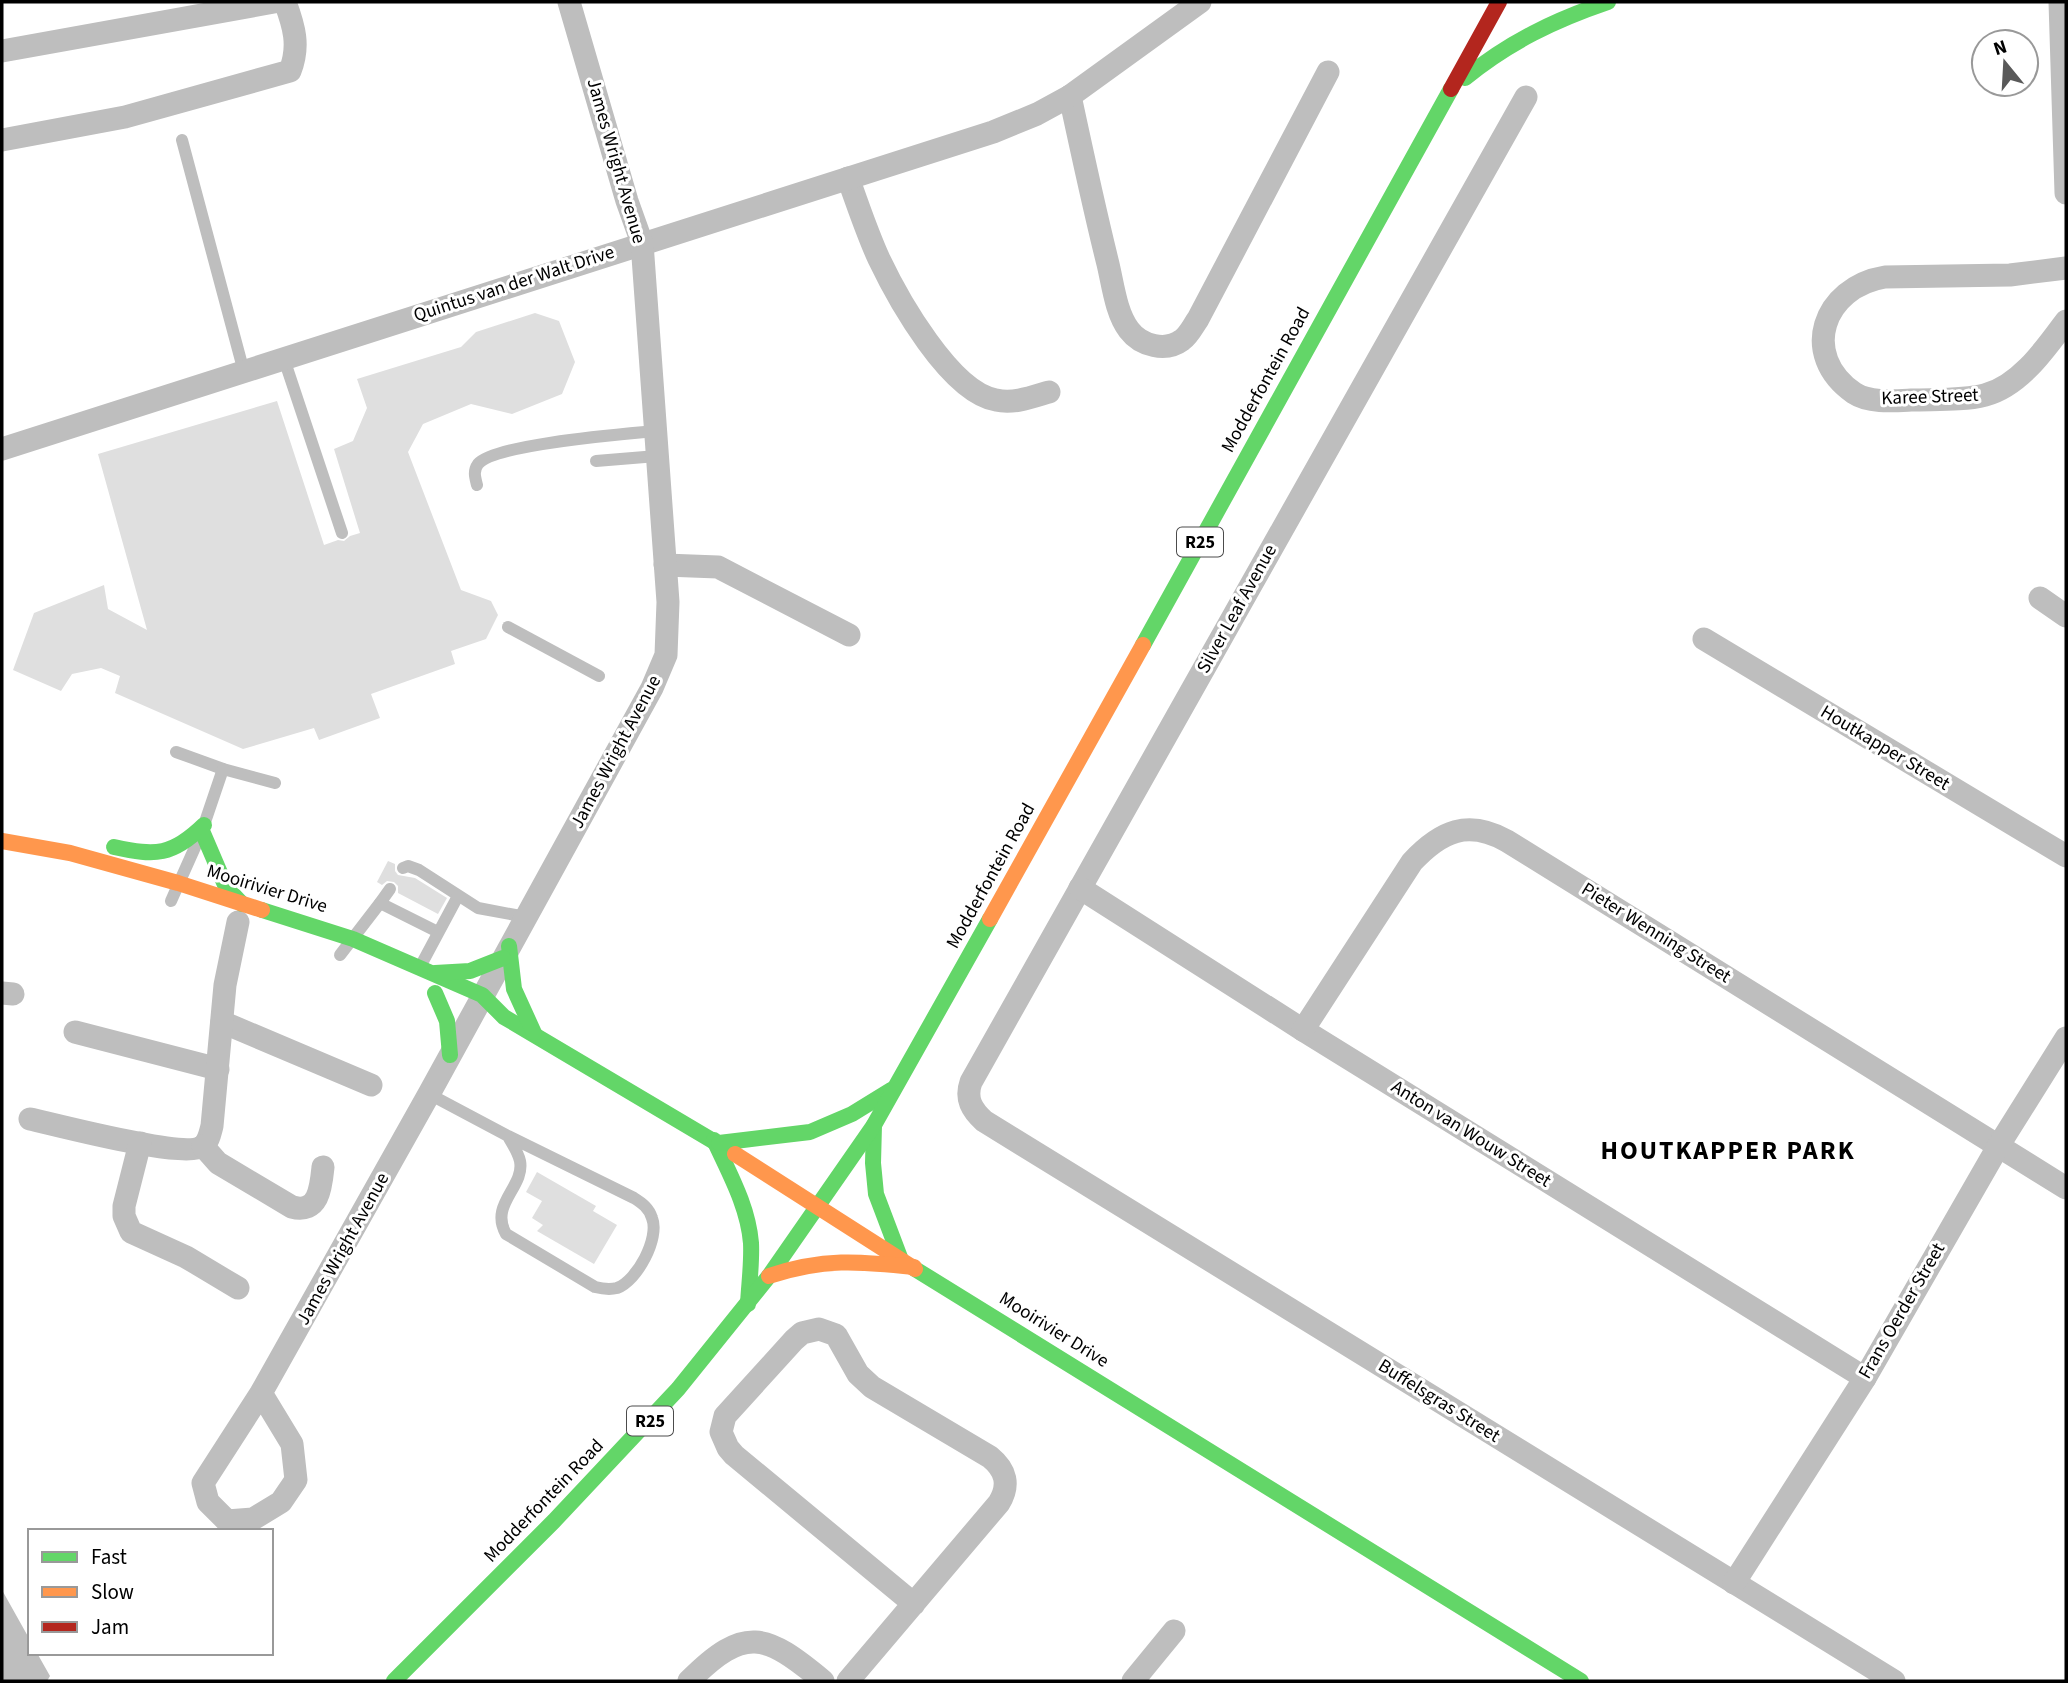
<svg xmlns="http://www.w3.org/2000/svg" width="2068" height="1683" viewBox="0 0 2068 1683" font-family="'Source Sans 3',sans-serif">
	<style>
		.water { fill: #bebebe }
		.building { fill: #dfdfdf }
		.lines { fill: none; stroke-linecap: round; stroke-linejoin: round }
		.lane { stroke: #bebebe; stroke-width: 12 }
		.street { stroke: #bebebe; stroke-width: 23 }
		.fast { stroke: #63d668; stroke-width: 16 }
		.slow { stroke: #ff974d; stroke-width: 16 }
		.jam { stroke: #b3261e; stroke-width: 16 }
		.labels { text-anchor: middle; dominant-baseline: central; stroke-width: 6; stroke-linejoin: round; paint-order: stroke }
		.shield { fill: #fff; stroke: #4c4c4c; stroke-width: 2 }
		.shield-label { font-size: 18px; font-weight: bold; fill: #000 }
		.street-label { font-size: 19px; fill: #000; stroke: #fff }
		.district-label { font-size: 26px; font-weight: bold; letter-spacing: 2px; fill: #000; stroke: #fff }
	</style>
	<rect width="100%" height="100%" fill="#fff"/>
	<polygon class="water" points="2,1590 30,1640 30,1653 37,1653 50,1676 47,1681 2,1681"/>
	<g class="building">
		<polygon points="535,313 559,321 575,362 562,394 512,414 471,404 423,424 408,452 461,590 491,601 498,615 486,639 451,651 455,664 371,694 380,718 319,740 314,728 243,749 115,693 120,676 101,668 72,674 61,691 13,670 34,613 104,585 108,609 147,630 98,454 277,401 324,545 338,540 344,541 350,536 360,533 334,449 353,441 367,408 357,379 461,347 476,332"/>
		<polygon points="388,861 395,864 395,871 398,875 415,878 447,898 438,914 398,893 398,886 394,882 387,881 382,885 377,882"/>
		<polygon points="537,1172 596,1206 593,1211 617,1225 594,1264 537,1231 543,1225 532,1218 542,1201 526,1192"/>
	</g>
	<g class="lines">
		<g class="lane">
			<polyline points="182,140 244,372"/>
			<polyline points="284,359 342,533"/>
			<polyline points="596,461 657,456"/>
			<path d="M477,485c-2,-8 -4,-14 1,-21 17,-20 146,-30 177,-33"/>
			<polyline points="508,627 599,676"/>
			<polyline points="176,752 223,769 275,783"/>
			<polyline points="204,825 223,769"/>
			<polyline points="403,868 408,866 419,870 478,908 526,917"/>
			<polyline points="171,901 196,845"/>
			<polyline points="380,903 390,889"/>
			<polyline points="340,955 380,903 438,932"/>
			<polyline points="420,967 458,896"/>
			<path d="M429,1094l79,42 126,62c8,5 15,10 18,20 8,20 -15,63 -35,70 -8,2 -14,1 -22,-1l-89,-53c-17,-30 19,-47 14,-73 -2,-9 -8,-17 -12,-25"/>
		</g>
		<g class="street">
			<polyline points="2060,2 2066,193"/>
			<polyline points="2,51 274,2"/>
			<path d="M1070,96c12,56 24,112 38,168 5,21 8,49 21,66 12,16 37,22 53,10 7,-5 11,-14 16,-21l130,-247"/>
			<path d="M1526,97l-555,985c-6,17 1,28 13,39l910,560"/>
			<path d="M2,140l123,-23 165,-46c10,-25 4,-45 -5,-69"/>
			<path d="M848,178c10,27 19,55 31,81 19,40 71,133 117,141 18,4 36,-3 53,-8"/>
			<path d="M2066,268l-56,7 -125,2c-62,10 -86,78 -31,116 15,10 39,8 57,7 24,-1 51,1 74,-5 35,-9 61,-47 81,-74"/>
			<polyline points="2,449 993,132 1037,114 1070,96 1200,2"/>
			<polyline points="665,565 718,567 849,635"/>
			<polyline points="2040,598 2066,616"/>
			<polyline points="1704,639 2066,856"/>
			<polyline points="1080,888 1303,1030 1865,1378"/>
			<polyline points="2,993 13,994"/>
			<polyline points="222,1022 371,1085"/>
			<path d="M1303,1030l109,-168c29,-31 56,-43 95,-21l559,347"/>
			<polyline points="75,1032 218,1069"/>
			<path d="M30,1119c27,6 155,40 173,27 6,-5 7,-13 9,-20l13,-141 13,-63"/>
			<polyline points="140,1143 124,1206 124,1216 131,1232 186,1257 238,1288"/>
			<path d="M203,1146l15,17 74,44c27,7 29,-20 31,-40"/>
			<polyline points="261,1393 292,1444 296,1480 281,1502 253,1519 227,1521 208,1502 203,1483 261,1393 429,1094 652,688 666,655 668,602 642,243 627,201 569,2"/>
			<polyline points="1734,1583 1865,1378 1999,1145 2066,1038"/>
			<path d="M689,1681c56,-56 76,-48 134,0"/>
			<path d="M848,1681l151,-178c11,-18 7,-33 -9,-46l-118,-70 -14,-13 -22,-39 -17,-6 -17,4 -8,7 -69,76 -4,16 7,16 6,7 180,149"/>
			<polyline points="1133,1681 1174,1631"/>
		</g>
		<g class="fast">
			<path d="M1465,78c44,-36 90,-58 143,-76"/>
			<polyline points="1143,645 1451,89"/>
			<polyline points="202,831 226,887 242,904"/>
			<path d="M114,847c42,9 58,9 90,-22"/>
			<polyline points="262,910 353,939 482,995 504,1017 735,1154"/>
			<polyline points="509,946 514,989 534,1033"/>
			<polyline points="435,973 470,971 503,958"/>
			<polyline points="435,993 447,1021 450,1055"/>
			<polyline points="874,1125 873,1163 876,1194 901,1260"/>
			<path d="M714,1140c15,33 34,66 37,103 1,20 -2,41 -3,61"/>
			<polyline points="719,1143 810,1132 852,1114 891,1090"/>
			<polyline points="915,1269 1581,1681"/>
			<polyline points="394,1681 554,1521 678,1389 769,1276 874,1125 990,919"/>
		</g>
		<g class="slow">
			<polyline points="2,841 70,853 178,883 262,910"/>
			<polyline points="990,919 1143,645"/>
			<polyline points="735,1154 915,1269"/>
			<path d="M769,1276c54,-18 90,-15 145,-9"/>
		</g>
		<polyline class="jam" points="1451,89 1499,2"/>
	</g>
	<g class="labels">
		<g class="shield">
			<rect x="1177" y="527.5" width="46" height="29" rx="5"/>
			<rect x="627" y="1406.5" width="46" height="29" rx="5"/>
		</g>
		<g class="shield-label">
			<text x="1200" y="542">R25</text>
			<text x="650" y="1421">R25</text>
		</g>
		<g class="street-label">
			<text transform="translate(616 161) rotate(74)">James Wright Avenue</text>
			<text transform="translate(514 284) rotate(-18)">Quintus van der Walt Drive</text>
			<text transform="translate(1266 380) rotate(-61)">Modderfontein Road</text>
			<text transform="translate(1930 397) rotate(-2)">Karee Street</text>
			<text transform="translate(1237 609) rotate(-61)">Silver Leaf Avenue</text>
			<text transform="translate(1885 748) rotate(31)">Houtkapper Street</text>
			<text transform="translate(616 752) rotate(-62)">James Wright Avenue</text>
			<text transform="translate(991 876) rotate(-61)">Modderfontein Road</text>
			<text transform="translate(267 889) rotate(17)">Mooirivier Drive</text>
			<text transform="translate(1656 933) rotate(32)">Pieter Wenning Street</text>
			<text transform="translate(1471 1134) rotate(32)">Anton van Wouw Street</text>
			<text transform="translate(343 1249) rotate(-61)">James Wright Avenue</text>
			<text transform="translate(1902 1311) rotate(-60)">Frans Oerder Street</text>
			<text transform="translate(1054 1330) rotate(32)">Mooirivier Drive</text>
			<text transform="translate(1439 1401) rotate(32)">Buffelsgras Street</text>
			<text transform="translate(544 1501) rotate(-46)">Modderfontein Road</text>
		</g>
		<g class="district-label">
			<text x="1728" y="1150">HOUTKAPPER PARK</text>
		</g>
	</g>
	<rect width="2068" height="1683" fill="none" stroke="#000000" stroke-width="7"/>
	<rect x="28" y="1529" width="245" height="126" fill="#ffffff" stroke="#999999" stroke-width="2"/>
	<rect x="42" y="1552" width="35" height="10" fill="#63d668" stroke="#999999" stroke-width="2"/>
	<text x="91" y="1564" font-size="21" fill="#000000">Fast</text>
	<rect x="42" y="1587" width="35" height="10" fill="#ff974d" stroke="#999999" stroke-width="2"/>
	<text x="91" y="1599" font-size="21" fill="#000000">Slow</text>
	<rect x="42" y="1622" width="35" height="10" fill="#b3261e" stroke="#999999" stroke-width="2"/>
	<text x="91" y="1634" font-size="21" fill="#000000">Jam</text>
	<g transform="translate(2005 63) rotate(342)"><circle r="33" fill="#ffffff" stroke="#999999" stroke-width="2"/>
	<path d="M0-5L12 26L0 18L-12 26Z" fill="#595959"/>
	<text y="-10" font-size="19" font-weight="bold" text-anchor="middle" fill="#000000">N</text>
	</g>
</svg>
